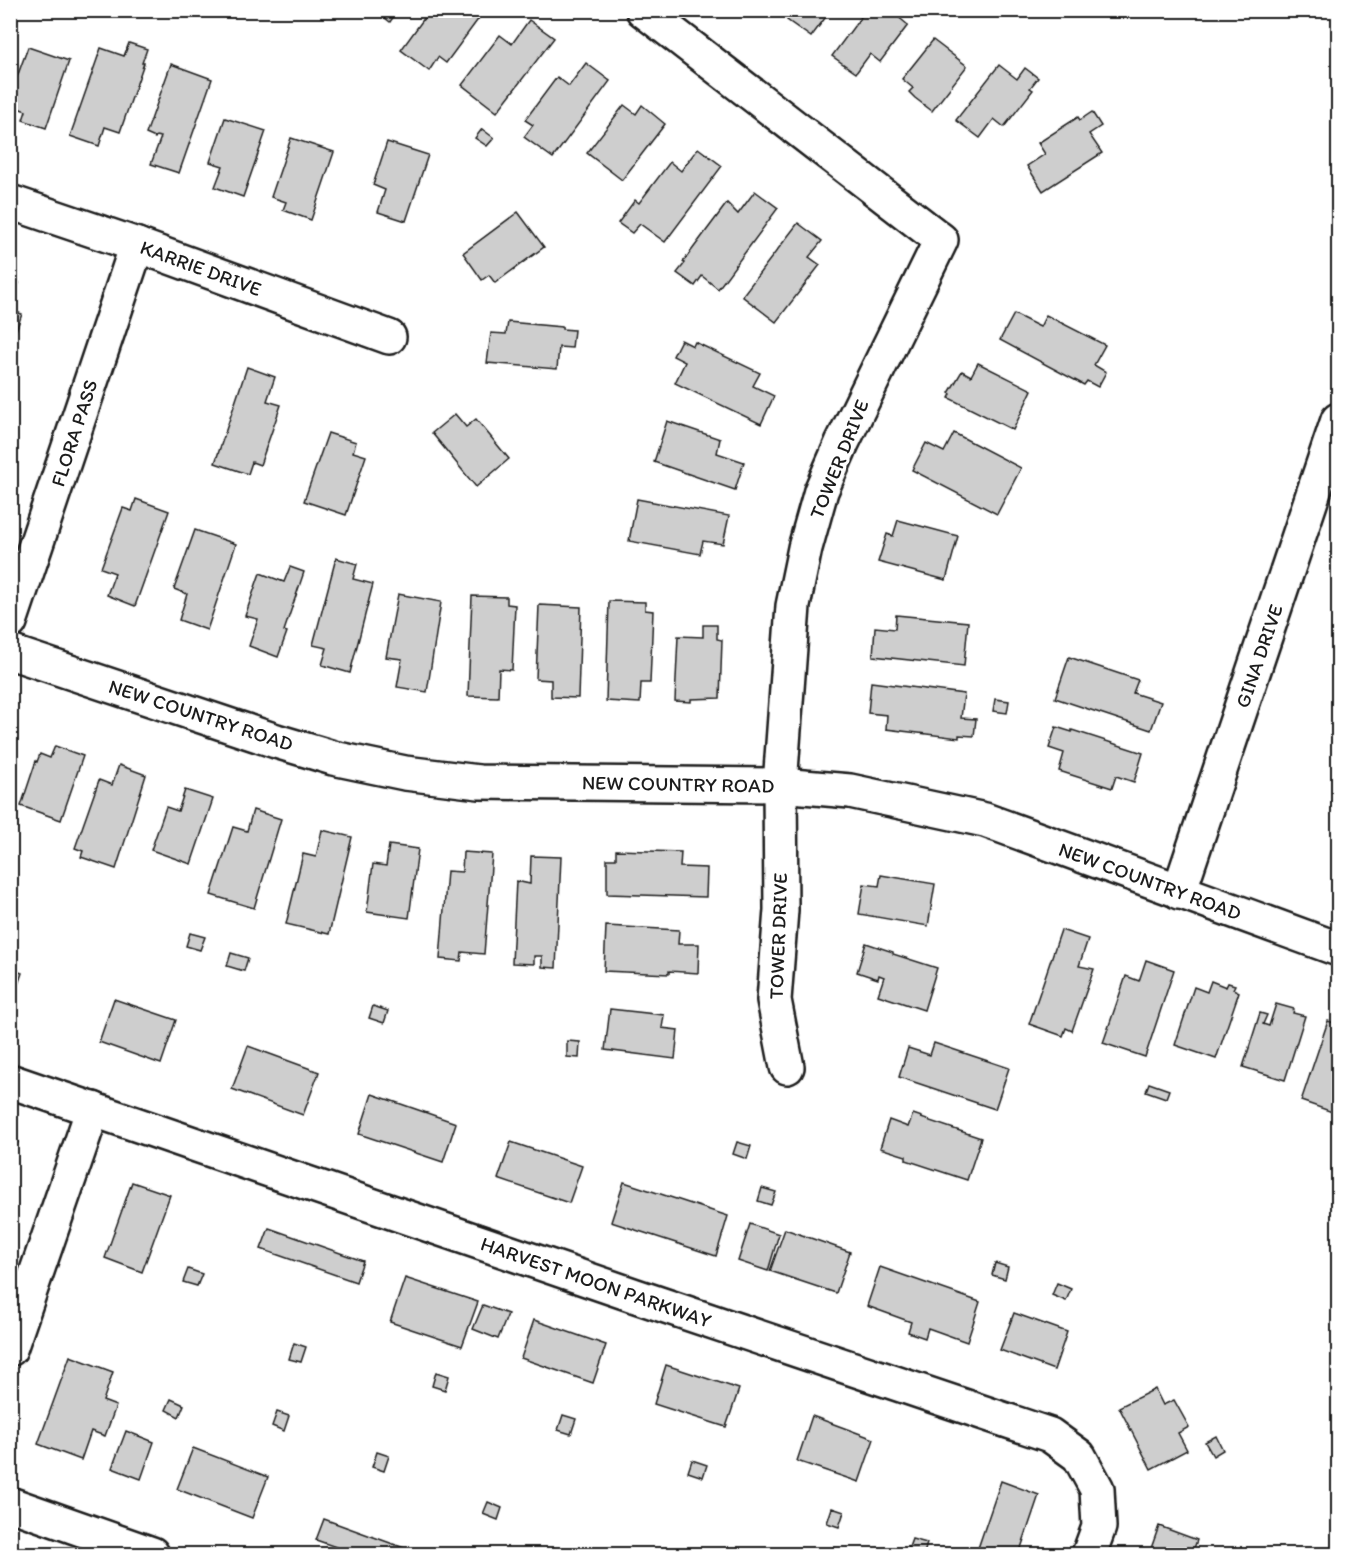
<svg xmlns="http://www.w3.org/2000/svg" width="1349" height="1565" viewBox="0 0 1349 1565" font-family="Itim,sans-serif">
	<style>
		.building { fill: #cecece; stroke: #1c1c1c; stroke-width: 1.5 }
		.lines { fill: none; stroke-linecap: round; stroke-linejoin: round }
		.minor-casing { stroke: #1c1c1c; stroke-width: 38 }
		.minor { stroke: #fff; stroke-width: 33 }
		.labels { text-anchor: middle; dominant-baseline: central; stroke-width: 6; stroke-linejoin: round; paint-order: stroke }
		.street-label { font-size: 20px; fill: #1c1c1c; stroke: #fff }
	</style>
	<rect width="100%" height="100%" fill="#fff"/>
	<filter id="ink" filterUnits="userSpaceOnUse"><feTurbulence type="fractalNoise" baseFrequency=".0167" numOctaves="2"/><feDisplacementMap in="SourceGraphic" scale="12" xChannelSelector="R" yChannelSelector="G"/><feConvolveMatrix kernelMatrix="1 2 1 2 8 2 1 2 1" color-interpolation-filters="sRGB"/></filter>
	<g filter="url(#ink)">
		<g class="building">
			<polygon points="375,10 398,10 390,22"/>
			<polygon points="430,10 485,10 446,63 438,57 429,71 401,50"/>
			<polygon points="794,10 831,10 811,37 787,20"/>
			<polygon points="866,10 890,10 908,25 880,62 870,54 856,73 832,56"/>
			<polygon points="529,20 554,38 497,112 462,85 500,35 512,44"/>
			<polygon points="933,40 967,66 932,111 915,98 909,92 913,88 902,79"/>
			<polygon points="129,43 147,49 142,63 144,63 120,132 105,127 99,146 70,136 101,48 124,56"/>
			<polygon points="28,47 69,61 46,128 23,120 26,111 10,105 10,96"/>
			<polygon points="586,63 610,81 553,158 524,137 533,125 525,120 557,77 569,86"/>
			<polygon points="171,64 212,79 179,173 151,164 161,137 156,136 155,138 146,134"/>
			<polygon points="999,65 1017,79 1025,68 1038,78 1030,88 1033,90 1004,127 994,119 980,138 956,120"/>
			<polygon points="624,105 636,114 642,105 665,124 622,180 587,153"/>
			<polygon points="1092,112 1101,126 1089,134 1102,153 1043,191 1027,166 1045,154 1038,143 1078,117 1080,120"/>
			<polygon points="225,118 266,131 243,197 215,187 223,166 210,162"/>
			<polygon points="482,129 494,138 487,146 475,138"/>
			<polygon points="291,138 334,152 311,220 283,210 286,202 271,197"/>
			<polygon points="387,142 428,155 406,221 378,212 385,190 373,185"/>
			<polygon points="698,148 722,166 665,242 640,224 632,233 618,223 635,200 639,203 670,162 681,171"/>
			<polygon points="755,191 778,208 718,289 702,276 695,286 677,273 685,263 683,262 727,203 738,214"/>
			<polygon points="518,212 544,247 495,283 489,275 482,280 463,253"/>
			<polygon points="798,223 822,241 809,257 820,265 776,322 742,296"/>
			<polygon points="10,280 19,283 10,307"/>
			<polygon points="10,310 22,314 10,347"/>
			<polygon points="1014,314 1040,327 1046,315 1105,345 1094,365 1106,372 1098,387 1087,381 1084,385 1000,340"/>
			<polygon points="508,322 562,327 562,329 574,330 572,348 559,347 557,369 487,363 491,333 506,334"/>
			<polygon points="681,340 693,346 695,342 760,373 753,386 774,396 761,424 675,383 685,362 673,356"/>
			<polygon points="978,363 1032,390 1013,430 949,398 951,394 949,393 962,371 971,376"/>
			<polygon points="247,367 275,377 267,401 281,405 260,465 252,462 248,474 215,463"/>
			<polygon points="455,414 466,427 476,419 509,459 476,487 432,433"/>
			<polygon points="667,421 720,439 717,453 744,462 735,490 654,462"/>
			<polygon points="328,433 356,442 353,452 366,456 346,515 304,501"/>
			<polygon points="954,433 1021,468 997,514 912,470 926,443 944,452"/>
			<polygon points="136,499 169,511 135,606 107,595 115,573 101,568 123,508 132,511"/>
			<polygon points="637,499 729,516 723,544 703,541 700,554 629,541"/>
			<polygon points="898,520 958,536 946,580 878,562 887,534 893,536"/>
			<polygon points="195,530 236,544 207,630 179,620 187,594 174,589"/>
			<polygon points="336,558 357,564 353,579 373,584 350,673 322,665 327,648 313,645"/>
			<polygon points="290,567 304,572 284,631 287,632 278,657 249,646 258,619 245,616 260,573 284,582"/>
			<polygon points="398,594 441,602 427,692 397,687 402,659 386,657"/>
			<polygon points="472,596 507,597 507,604 515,605 512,670 499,669 498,697 468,696"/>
			<polygon points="609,601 645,602 645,610 653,611 650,683 641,683 640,703 606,701"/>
			<polygon points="539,605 581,607 578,698 551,697 551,680 536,679"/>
			<polygon points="896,615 968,622 964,666 873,656 875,627 895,629"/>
			<polygon points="703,625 717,625 717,639 722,640 720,698 691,699 691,702 675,701 678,636 703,637"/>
			<polygon points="1069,657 1138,680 1133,693 1161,702 1151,730 1055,698"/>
			<polygon points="871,682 964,694 961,718 976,719 974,736 959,735 959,738 886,729 887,715 868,713"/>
			<polygon points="995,699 1009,701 1007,713 993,711"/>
			<polygon points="1056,727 1072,732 1072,730 1143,753 1134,782 1116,776 1112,788 1059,771 1064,753 1049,748"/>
			<polygon points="55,746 83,756 61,820 21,806 36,761 37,762 40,754 50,758"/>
			<polygon points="119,765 146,775 116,869 81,857 83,851 75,848 99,780 112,785"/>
			<polygon points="185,790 213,799 191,864 151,850 166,807 178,811"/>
			<polygon points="253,810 281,819 254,908 211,895 233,827 247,831"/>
			<polygon points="322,830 352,837 329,934 286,924 303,854 316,857"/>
			<polygon points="389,845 418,849 409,918 367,912 373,864 386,866"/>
			<polygon points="616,850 681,852 680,867 707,868 706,897 607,894 607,859 616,859"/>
			<polygon points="463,852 492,854 484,954 462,952 461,961 440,959 447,871 462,872"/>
			<polygon points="531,856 561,857 556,968 542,967 542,956 534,956 534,964 512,963 516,881 530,884"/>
			<polygon points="881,875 935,884 928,926 859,914 864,884 879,886"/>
			<polygon points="606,926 679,930 678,944 699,944 698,973 669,971 669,974 604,971"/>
			<polygon points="1061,930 1088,939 1079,966 1094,969 1072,1031 1066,1028 1063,1036 1029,1024"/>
			<polygon points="190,933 205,937 200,950 186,946"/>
			<polygon points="866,943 893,952 893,954 937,968 924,1010 878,995 884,977 879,975 878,979 857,972"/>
			<polygon points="231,953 248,958 244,971 227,966"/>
			<polygon points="1146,960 1174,970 1145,1057 1103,1043 1126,976 1139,981"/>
			<polygon points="10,969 22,973 10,1008"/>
			<polygon points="1211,981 1226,987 1228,983 1235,985 1233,989 1239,992 1216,1059 1175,1045 1194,987 1207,992"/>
			<polygon points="114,999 176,1020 161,1064 99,1042"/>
			<polygon points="1276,1004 1294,1009 1293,1013 1305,1016 1285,1080 1243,1067 1260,1013 1267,1015 1263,1024 1269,1026"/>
			<polygon points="373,1006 388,1011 384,1023 369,1018"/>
			<polygon points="610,1009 664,1015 662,1028 678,1030 675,1059 605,1050"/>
			<polygon points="1328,1021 1338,1024 1338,1114 1301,1101"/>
			<polygon points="567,1041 580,1042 579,1058 567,1057"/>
			<polygon points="934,1043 1009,1068 995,1109 899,1077 908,1048 930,1055"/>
			<polygon points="248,1046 319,1072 303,1115 232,1089"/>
			<polygon points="1149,1083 1169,1090 1166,1098 1146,1091"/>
			<polygon points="372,1094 456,1123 443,1162 359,1134"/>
			<polygon points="913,1114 922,1117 921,1118 981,1138 967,1180 906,1160 906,1156 880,1148 889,1120 908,1127"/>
			<polygon points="10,1140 18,1142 10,1163"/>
			<polygon points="511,1142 582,1166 569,1203 498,1179"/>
			<polygon points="737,1142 751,1146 747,1159 733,1154"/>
			<polygon points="132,1182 170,1195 142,1272 105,1258"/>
			<polygon points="624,1182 728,1216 716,1256 611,1222"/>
			<polygon points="762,1188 776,1192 771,1205 758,1201"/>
			<polygon points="750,1224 779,1234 768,1271 738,1261"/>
			<polygon points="269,1228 363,1261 356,1282 261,1249"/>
			<polygon points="785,1229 850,1252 836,1293 770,1271"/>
			<polygon points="995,1263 1008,1267 1005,1279 992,1275"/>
			<polygon points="880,1267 980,1302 967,1342 928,1328 925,1338 908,1332 911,1322 867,1306"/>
			<polygon points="188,1269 202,1274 197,1286 183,1282"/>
			<polygon points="405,1278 478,1302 462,1346 390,1322"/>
			<polygon points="1057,1283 1071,1289 1066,1301 1052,1295"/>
			<polygon points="483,1305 508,1314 498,1339 473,1329"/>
			<polygon points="1014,1313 1067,1332 1054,1370 1000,1350"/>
			<polygon points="534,1320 606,1345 593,1383 521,1358"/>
			<polygon points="294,1343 306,1347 301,1362 289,1359"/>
			<polygon points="70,1356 113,1372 103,1401 116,1406 105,1436 91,1431 81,1460 38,1444"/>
			<polygon points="666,1365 739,1389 726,1427 654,1404"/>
			<polygon points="436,1372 449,1376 445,1390 432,1386"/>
			<polygon points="1155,1389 1163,1405 1174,1400 1189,1427 1178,1433 1187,1450 1151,1469 1119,1407"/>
			<polygon points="171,1399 184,1405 179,1417 166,1410"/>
			<polygon points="277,1412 289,1416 284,1431 272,1426"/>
			<polygon points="563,1415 576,1419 571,1434 558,1430"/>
			<polygon points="812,1416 874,1439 859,1482 797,1461"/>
			<polygon points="126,1431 154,1442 141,1479 112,1468"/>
			<polygon points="1216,1436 1223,1450 1213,1456 1205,1442"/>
			<polygon points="193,1448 268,1477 252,1518 177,1489"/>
			<polygon points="377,1452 389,1456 384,1471 372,1467"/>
			<polygon points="692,1460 707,1465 703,1477 688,1472"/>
			<polygon points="1001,1481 1039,1495 1019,1554 976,1554"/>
			<polygon points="488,1502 502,1508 498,1520 483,1514"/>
			<polygon points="832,1508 844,1512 839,1527 827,1523"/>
			<polygon points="324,1519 346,1527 418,1553 356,1554 316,1540"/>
			<polygon points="1159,1526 1197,1540 1192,1554 1149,1554"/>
			<polygon points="912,1539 927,1543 924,1554 908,1550"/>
		</g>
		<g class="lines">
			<defs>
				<g id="minor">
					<polyline points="643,10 941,240 842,443 821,491 805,548 793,606 780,785 781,910 774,1000 787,1067"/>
					<polyline points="10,202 137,245 389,337"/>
					<polyline points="10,622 137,245"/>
					<polyline points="10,652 276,741 333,758 405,773 479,782 780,785 850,791 985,820 1338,949"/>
					<polyline points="1179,892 1338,420"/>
					<polyline points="10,1081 636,1296 1050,1435 1079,1456 1097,1489 1099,1527 1089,1554"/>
					<polyline points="10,1349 93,1109"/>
					<polyline points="10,1504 152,1554"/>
				</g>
			</defs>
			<use href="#minor" class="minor-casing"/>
			<use href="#minor" class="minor"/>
		</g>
	</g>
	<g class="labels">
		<g class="street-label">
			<text transform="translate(201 268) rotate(20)">KARRIE DRIVE</text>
			<text transform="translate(74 433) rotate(-72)">FLORA PASS</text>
			<text transform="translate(839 459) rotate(-68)">TOWER DRIVE</text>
			<text transform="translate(1259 656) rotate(-71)">GINA DRIVE</text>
			<text transform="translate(201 715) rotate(18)">NEW COUNTRY ROAD</text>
			<text transform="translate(678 784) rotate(1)">NEW COUNTRY ROAD</text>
			<text transform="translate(1150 881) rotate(20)">NEW COUNTRY ROAD</text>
			<text transform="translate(778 936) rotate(-88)">TOWER DRIVE</text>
			<text transform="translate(596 1282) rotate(19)">HARVEST MOON PARKWAY</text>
		</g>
	</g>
	<rect width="1349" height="1565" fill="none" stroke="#fff" stroke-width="36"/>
	<rect x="18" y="18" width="1313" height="1529" fill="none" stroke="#1c1c1c" stroke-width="2" filter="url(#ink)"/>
</svg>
